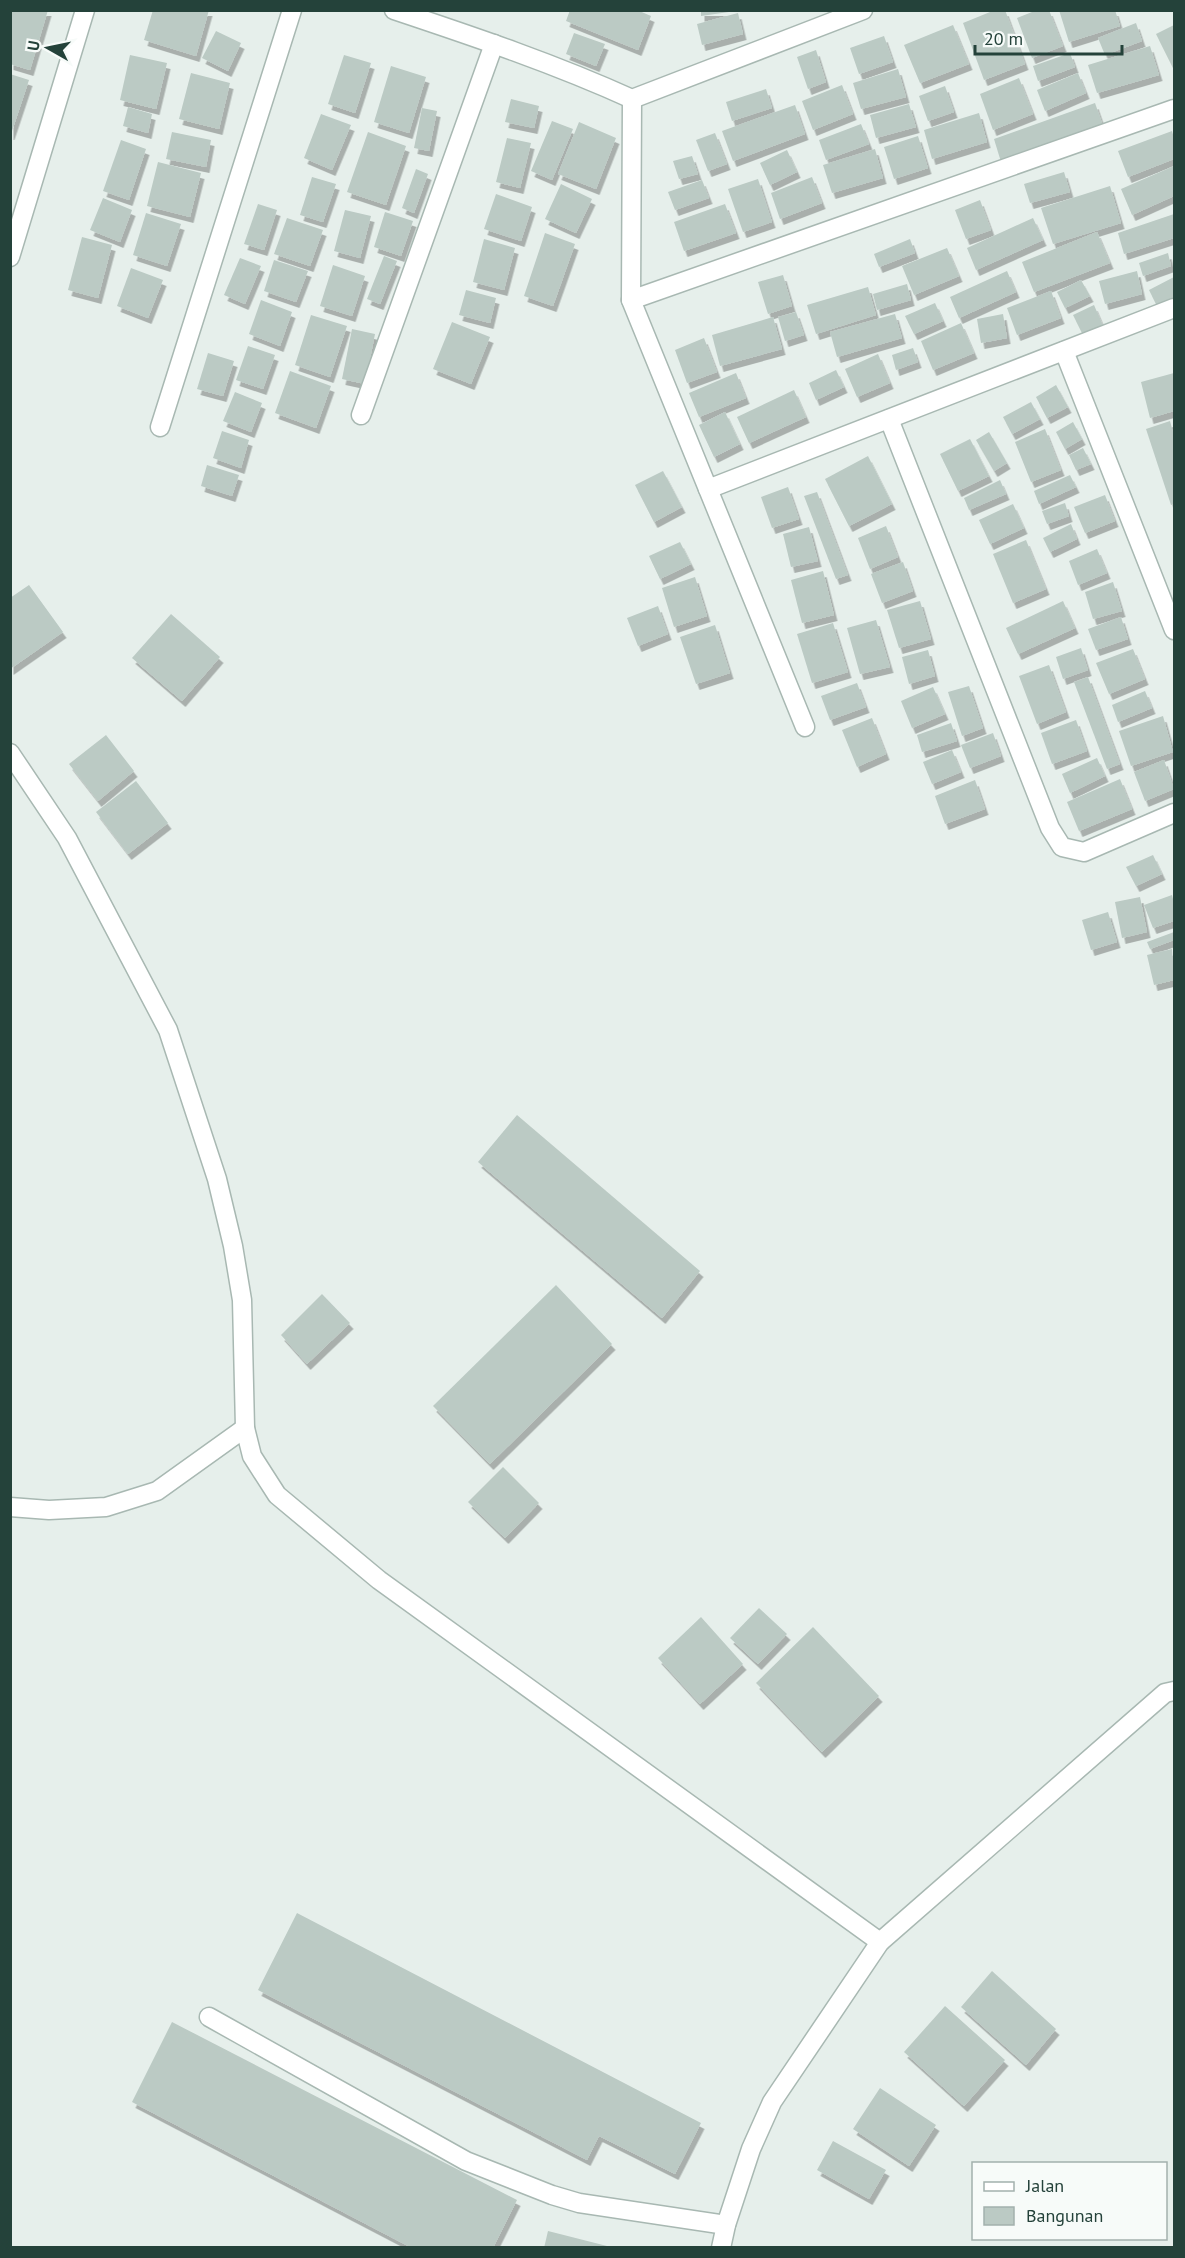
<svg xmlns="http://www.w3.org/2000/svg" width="1185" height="2258" viewBox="0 0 1185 2258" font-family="'PT Sans',sans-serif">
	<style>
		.building { fill: #bbcac4; filter: url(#shadow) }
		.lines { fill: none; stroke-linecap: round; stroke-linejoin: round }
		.street-casing { stroke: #a8b8b2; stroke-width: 21 }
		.street { stroke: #fff; stroke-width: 18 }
	</style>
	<defs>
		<filter id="shadow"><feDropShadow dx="3.5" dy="6" stdDeviation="0" flood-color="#0004"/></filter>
	</defs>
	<rect width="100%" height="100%" fill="#e6efeb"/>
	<g class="building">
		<polygon points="10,10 48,10 30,70 10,64"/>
		<polygon points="153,10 209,10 196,56 144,40"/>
		<polygon points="570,10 637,10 651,16 638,50 566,21"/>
		<polygon points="701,10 729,10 729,12 701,16"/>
		<polygon points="995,10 1005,10 1025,64 984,80 963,23"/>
		<polygon points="1037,10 1049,10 1063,46 1032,58 1017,18"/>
		<polygon points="1059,10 1115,10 1120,26 1069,42"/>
		<polygon points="738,13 743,34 702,45 697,24"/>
		<polygon points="1136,23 1142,41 1105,55 1098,38"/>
		<polygon points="953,25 969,64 920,83 904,45"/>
		<polygon points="1174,25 1174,70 1156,34"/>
		<polygon points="216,31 241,43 228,71 202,58"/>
		<polygon points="574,33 605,44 596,66 566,54"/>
		<polygon points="884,36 893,62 859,74 850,48"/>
		<polygon points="1150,46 1159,75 1097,93 1088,65"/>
		<polygon points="816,50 826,82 808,89 797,57"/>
		<polygon points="1070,53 1075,67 1038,81 1033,66"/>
		<polygon points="130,55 167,63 156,109 120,100"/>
		<polygon points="344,55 371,63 355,113 328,104"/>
		<polygon points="391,66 426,77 409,133 374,122"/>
		<polygon points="898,69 906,97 861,109 853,83"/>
		<polygon points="191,73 230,83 219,129 179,119"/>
		<polygon points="1078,73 1086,93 1045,111 1037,90"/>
		<polygon points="10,74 29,80 11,134 10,134"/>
		<polygon points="1019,78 1033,114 993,130 980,94"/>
		<polygon points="842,85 853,114 813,130 802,101"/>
		<polygon points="945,86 954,112 928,121 919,96"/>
		<polygon points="766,89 772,108 732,121 726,102"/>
		<polygon points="511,99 539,106 534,128 505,122"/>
		<polygon points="1095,103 1103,126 1001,162 994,139"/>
		<polygon points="909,104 916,127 876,138 870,115"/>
		<polygon points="795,105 805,134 733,161 722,131"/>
		<polygon points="128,107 152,114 148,133 123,126"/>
		<polygon points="422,108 437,111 429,151 414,148"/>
		<polygon points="979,113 987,142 932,159 924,130"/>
		<polygon points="321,114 351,125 332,170 304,158"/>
		<polygon points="552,121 573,129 552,180 531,171"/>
		<polygon points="579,122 616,138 596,189 558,174"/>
		<polygon points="861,124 869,144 826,160 819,140"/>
		<polygon points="1172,131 1174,138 1174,159 1128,177 1118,151"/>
		<polygon points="172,132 211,140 206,167 166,159"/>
		<polygon points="368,132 406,146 386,205 347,192"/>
		<polygon points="715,133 727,164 708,171 696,140"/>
		<polygon points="918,136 928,168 894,179 884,147"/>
		<polygon points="507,138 531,143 520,188 496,182"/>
		<polygon points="121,140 146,149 129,200 103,191"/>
		<polygon points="875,149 883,178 832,193 823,165"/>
		<polygon points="787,150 797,172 770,185 760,163"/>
		<polygon points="692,156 698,174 679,179 673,161"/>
		<polygon points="158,162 201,173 190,217 147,206"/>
		<polygon points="1174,166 1174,196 1132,215 1121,189"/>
		<polygon points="416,169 428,174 414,213 402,208"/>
		<polygon points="1064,172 1070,192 1030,203 1024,184"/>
		<polygon points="312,177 336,184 323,222 300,215"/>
		<polygon points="812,177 822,203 780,219 771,193"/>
		<polygon points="758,179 772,222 743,232 728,189"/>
		<polygon points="702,180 709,198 675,210 668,192"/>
		<polygon points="561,184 592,199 576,233 545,219"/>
		<polygon points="1110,186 1121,223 1053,244 1041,208"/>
		<polygon points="496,194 532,207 521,241 484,229"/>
		<polygon points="103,198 132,210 120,242 90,230"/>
		<polygon points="980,200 991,230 966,239 955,210"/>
		<polygon points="258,204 277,210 264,250 244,244"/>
		<polygon points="725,204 736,233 684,251 674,222"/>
		<polygon points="345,210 371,216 360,258 334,251"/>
		<polygon points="385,212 413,221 401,256 374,247"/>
		<polygon points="146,213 181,224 167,266 133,255"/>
		<polygon points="1174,214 1174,238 1124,254 1118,233"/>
		<polygon points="287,218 323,230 310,266 274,254"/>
		<polygon points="1033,218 1043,240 976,270 967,248"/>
		<polygon points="1097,232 1110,263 1034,292 1022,262"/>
		<polygon points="545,233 575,244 553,306 524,296"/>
		<polygon points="82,237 112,245 98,298 68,290"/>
		<polygon points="484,239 515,248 504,290 473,282"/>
		<polygon points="910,239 915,253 879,267 874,254"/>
		<polygon points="947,248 959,276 914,295 902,266"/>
		<polygon points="1168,253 1171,266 1143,276 1139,263"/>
		<polygon points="384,256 397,261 380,304 367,299"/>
		<polygon points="240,258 261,266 245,304 224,295"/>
		<polygon points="274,260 308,271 296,302 264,291"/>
		<polygon points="333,265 365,276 352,316 320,306"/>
		<polygon points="131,268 163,280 148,318 117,306"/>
		<polygon points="1007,271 1016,292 959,318 950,297"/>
		<polygon points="1137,271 1142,294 1105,304 1099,281"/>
		<polygon points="783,275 792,306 768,314 758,282"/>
		<polygon points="1174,277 1174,298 1157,306 1149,290"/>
		<polygon points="1081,280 1090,296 1065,308 1057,292"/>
		<polygon points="907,284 911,300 877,310 873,294"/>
		<polygon points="868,287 876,315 816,334 807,305"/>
		<polygon points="466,290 496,298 490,323 459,315"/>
		<polygon points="1051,291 1061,318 1017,335 1007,308"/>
		<polygon points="261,300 292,312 280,346 249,334"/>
		<polygon points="935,303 943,321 914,334 905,316"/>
		<polygon points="1094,305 1103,326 1083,335 1073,315"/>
		<polygon points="796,312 804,335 785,341 778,317"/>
		<polygon points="895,314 902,338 837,357 830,332"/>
		<polygon points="1003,314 1007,338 981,343 977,319"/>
		<polygon points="311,315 347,326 330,377 295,365"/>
		<polygon points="773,317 782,349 720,366 712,335"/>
		<polygon points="452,322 490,337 471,384 433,369"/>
		<polygon points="961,323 974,353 933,370 921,341"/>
		<polygon points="352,329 375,334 365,384 342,379"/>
		<polygon points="704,338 717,372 687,383 675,350"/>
		<polygon points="248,346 275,355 263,389 236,380"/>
		<polygon points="913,348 918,362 896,370 892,355"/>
		<polygon points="208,353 234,361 223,396 197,389"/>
		<polygon points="878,354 890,383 857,397 845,369"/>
		<polygon points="836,370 844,387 816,400 809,383"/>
		<polygon points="290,371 331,386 316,428 275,413"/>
		<polygon points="736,373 746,398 699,417 689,393"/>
		<polygon points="1174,373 1174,411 1150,418 1141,382"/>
		<polygon points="1056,385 1068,407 1047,418 1036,397"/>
		<polygon points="794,390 806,417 749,443 737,417"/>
		<polygon points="235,392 262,403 251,432 223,421"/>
		<polygon points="1031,402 1040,419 1012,434 1003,417"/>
		<polygon points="725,412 740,444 714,457 699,425"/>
		<polygon points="1170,421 1174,436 1174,504 1171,505 1146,429"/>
		<polygon points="1073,422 1082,439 1065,449 1056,432"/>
		<polygon points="1045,429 1061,470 1031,482 1015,442"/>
		<polygon points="222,431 249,440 241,468 213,458"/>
		<polygon points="989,432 1007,463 994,471 976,440"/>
		<polygon points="970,439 989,476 958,491 940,454"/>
		<polygon points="1083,448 1091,464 1076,470 1069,455"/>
		<polygon points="868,456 892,504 849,526 825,479"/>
		<polygon points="207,465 239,475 232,496 201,486"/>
		<polygon points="663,471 682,507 654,522 635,485"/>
		<polygon points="1070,475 1076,487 1039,504 1034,491"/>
		<polygon points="1000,480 1006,494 969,510 964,498"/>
		<polygon points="788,487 799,519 772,528 761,497"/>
		<polygon points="817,492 848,575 836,579 804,496"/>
		<polygon points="1105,495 1115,521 1085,533 1074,507"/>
		<polygon points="1065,503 1069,516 1047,524 1042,511"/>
		<polygon points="1013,504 1024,528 990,544 979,520"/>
		<polygon points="1071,524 1077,539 1050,552 1043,538"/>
		<polygon points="886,526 898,557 870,569 858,538"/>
		<polygon points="809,527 818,561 791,567 783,534"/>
		<polygon points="1026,540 1046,589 1013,603 993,554"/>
		<polygon points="680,542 691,564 660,579 649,556"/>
		<polygon points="1097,549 1107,573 1078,585 1069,561"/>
		<polygon points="903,562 913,591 882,603 871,574"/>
		<polygon points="823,571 834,615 802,623 791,580"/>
		<polygon points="695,577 707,616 674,627 662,588"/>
		<polygon points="1113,582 1122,611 1093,619 1085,592"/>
		<polygon points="29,585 63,632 10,669 10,598"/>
		<polygon points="920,601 931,639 899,648 887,610"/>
		<polygon points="1063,601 1075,628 1018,654 1006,628"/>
		<polygon points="658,606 668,634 638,646 627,618"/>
		<polygon points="171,614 220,657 182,701 132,658"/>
		<polygon points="1121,617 1128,639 1096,650 1088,629"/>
		<polygon points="876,620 890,667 860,674 847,628"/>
		<polygon points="833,623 848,672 812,683 797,634"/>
		<polygon points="715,625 730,673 696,684 680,637"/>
		<polygon points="1081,648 1088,670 1063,679 1056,657"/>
		<polygon points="1133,649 1145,679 1109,694 1096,663"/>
		<polygon points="928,650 935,676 909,684 902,657"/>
		<polygon points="1049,665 1066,712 1037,724 1019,676"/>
		<polygon points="1088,677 1120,764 1107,769 1074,682"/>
		<polygon points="857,683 866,707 830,720 821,696"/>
		<polygon points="969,686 983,728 962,736 948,692"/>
		<polygon points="933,687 945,714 912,728 901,701"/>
		<polygon points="1145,691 1152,708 1118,722 1112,705"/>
		<polygon points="1163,716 1173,752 1131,766 1119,731"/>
		<polygon points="872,718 886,754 857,767 842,730"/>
		<polygon points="1076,720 1087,751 1052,764 1041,733"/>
		<polygon points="951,723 957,741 922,752 917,735"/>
		<polygon points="993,733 1001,756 970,768 961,745"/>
		<polygon points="106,735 134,771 98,801 69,764"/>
		<polygon points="952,750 961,772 932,784 923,762"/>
		<polygon points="1097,758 1105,776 1070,793 1062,774"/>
		<polygon points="1164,760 1174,789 1145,801 1134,772"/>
		<polygon points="1120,779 1132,809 1079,831 1067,802"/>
		<polygon points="975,780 985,809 945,824 935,796"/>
		<polygon points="136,781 168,823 128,854 96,812"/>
		<polygon points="1153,855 1162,874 1136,886 1126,867"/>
		<polygon points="1172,895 1174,903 1174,921 1153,928 1144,905"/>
		<polygon points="1140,897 1147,932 1122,938 1115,902"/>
		<polygon points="1108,912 1117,942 1091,950 1082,920"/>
		<polygon points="1174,932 1174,940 1150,949 1147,942"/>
		<polygon points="1172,949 1174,980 1154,985 1147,955"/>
		<polygon points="517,1115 700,1271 662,1318 478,1162"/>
		<polygon points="556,1285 612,1344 490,1464 433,1406"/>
		<polygon points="322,1294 350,1323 307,1364 281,1335"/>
		<polygon points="503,1467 539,1503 505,1538 468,1502"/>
		<polygon points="759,1608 787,1634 758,1664 730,1638"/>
		<polygon points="701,1617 743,1664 700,1704 658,1658"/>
		<polygon points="813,1627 879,1696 822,1752 756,1683"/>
		<polygon points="297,1913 701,2123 675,2174 599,2136 587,2160 258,1990"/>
		<polygon points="992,1971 1056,2029 1026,2065 961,2007"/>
		<polygon points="945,2006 1005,2060 964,2106 904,2052"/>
		<polygon points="172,2022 517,2200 493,2248 412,2248 132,2102"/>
		<polygon points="880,2088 936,2125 909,2166 853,2129"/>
		<polygon points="833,2141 886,2170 869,2199 817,2170"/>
		<polygon points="548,2231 607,2246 606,2248 544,2248"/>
	</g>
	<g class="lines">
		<defs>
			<g id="street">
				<path d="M394,10c81,27 161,54 238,89l231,-89"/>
				<polyline points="632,99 631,300 805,727"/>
				<polyline points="10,257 85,10"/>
				<polyline points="631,300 1174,109"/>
				<polyline points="1064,351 1174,630"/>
				<polyline points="361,415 494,44"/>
				<polyline points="889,419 1050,828 1062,847 1084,852 1174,813"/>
				<polyline points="160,427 292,10"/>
				<polyline points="708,489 1174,308"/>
				<polyline points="10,753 67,838 168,1030 217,1179 233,1246 242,1300 245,1428 252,1456 277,1495 379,1580 880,1942"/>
				<polyline points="10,1507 49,1510 106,1507 157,1491 245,1428"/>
				<polyline points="209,2017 466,2161 552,2195 579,2203 726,2225"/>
				<polyline points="721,2248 726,2225 751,2149 772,2102 880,1942 1165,1693 1174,1691"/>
			</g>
		</defs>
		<use href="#street" class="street-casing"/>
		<use href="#street" class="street"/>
	</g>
	<rect width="1185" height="2258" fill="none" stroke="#24423a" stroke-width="24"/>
	<rect x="972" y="2162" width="195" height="78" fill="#f7fbf9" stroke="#a3b1ad" stroke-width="1.5"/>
	<rect x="984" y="2182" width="30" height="9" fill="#ffffff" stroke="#a3b1ad" stroke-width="1.5"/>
	<text x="1026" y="2192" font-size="18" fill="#24423a">Jalan</text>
	<rect x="984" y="2207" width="30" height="18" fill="#bbcac4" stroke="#a3b1ad" stroke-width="1.5"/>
	<text x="1026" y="2222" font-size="18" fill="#24423a">Bangunan</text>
	<g transform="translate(48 48) rotate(279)" stroke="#f7fbf9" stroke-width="4.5" paint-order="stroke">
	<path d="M0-4.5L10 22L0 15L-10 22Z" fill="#24423a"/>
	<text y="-9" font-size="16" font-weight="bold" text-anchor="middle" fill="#24423a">U</text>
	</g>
	<path d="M975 45v9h147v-9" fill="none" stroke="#24423a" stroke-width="3"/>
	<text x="984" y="45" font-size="18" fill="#24423a" stroke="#f7fbf9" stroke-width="4.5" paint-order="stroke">20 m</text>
</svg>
